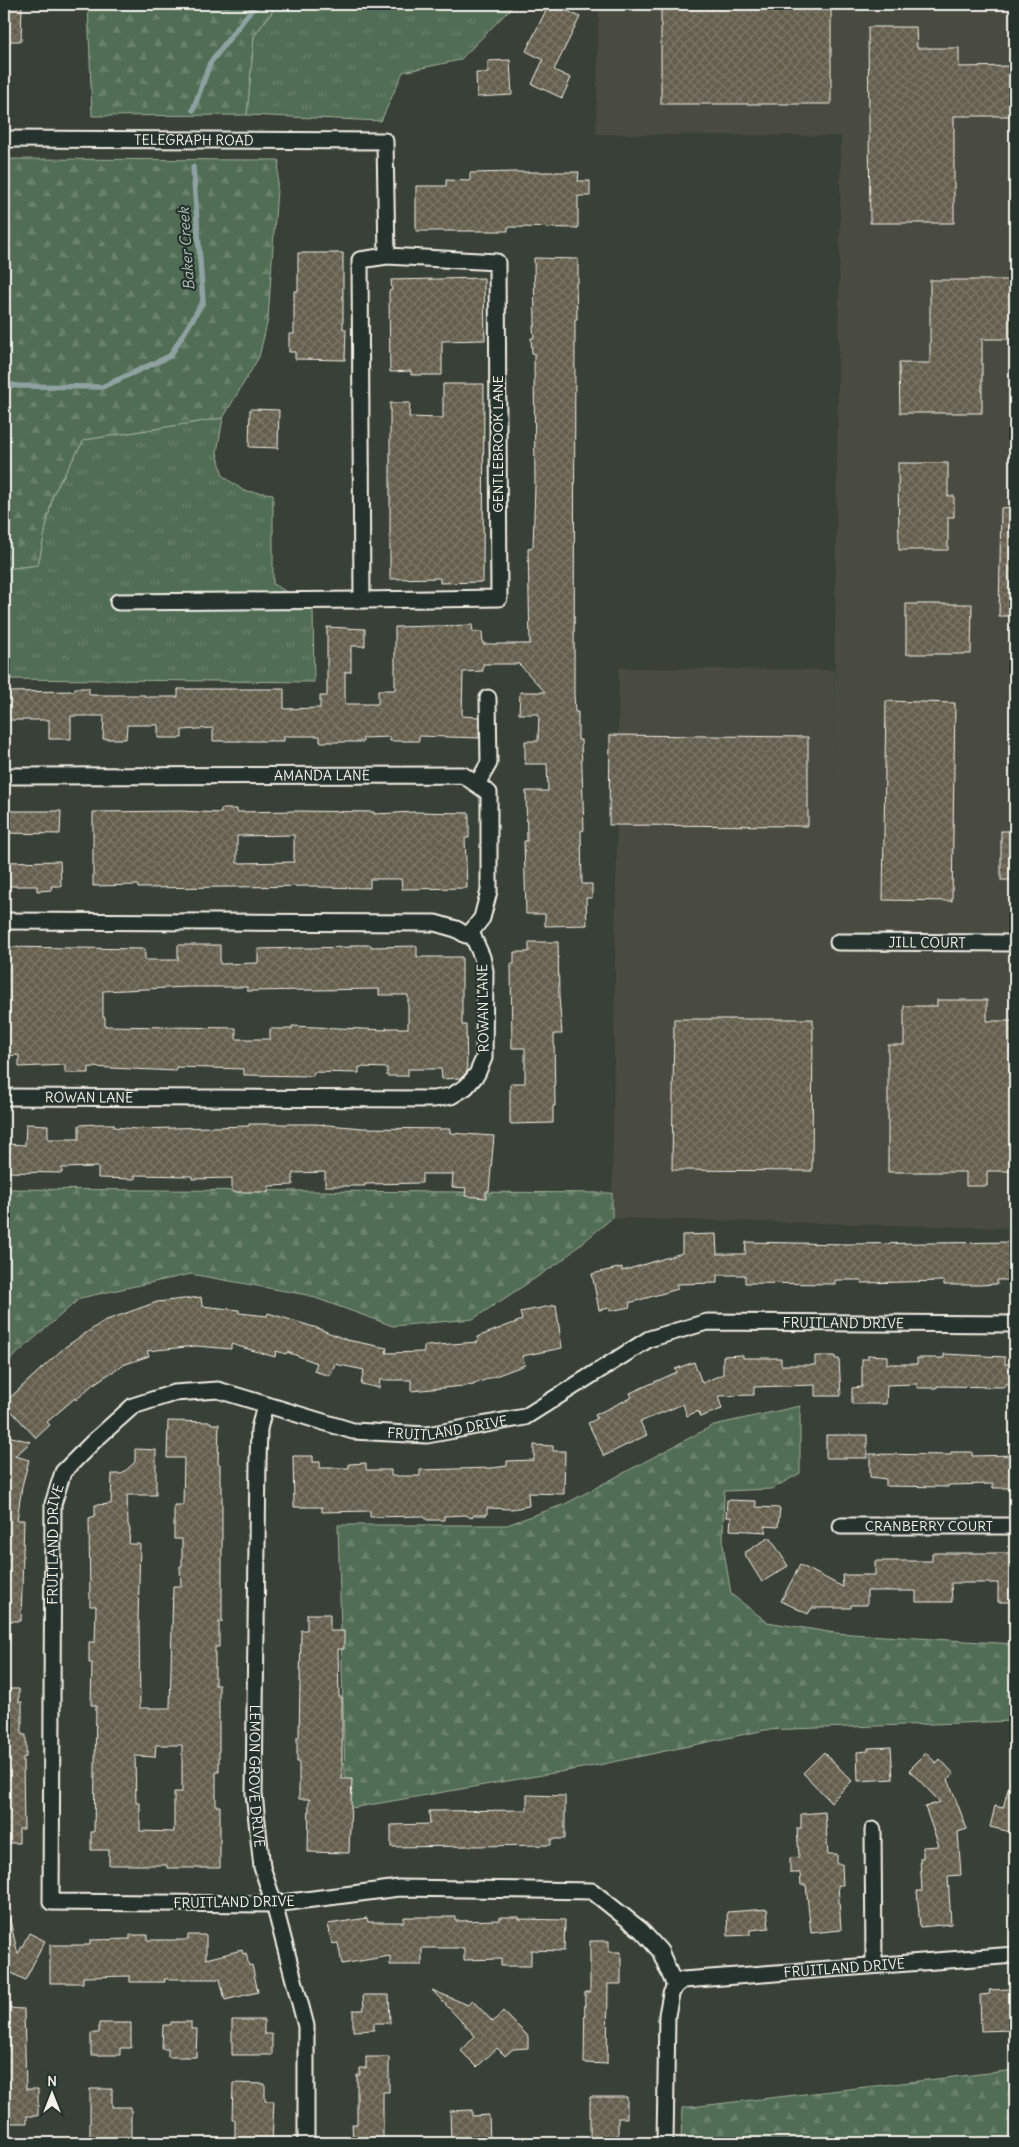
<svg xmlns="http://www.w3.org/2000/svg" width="1019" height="2147" viewBox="0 0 1019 2147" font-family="Delius,sans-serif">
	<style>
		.built { fill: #494c41 }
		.grass { fill: url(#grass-tufts); stroke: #a2af9e }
		.forest { fill: url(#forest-firs); stroke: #a2af9e }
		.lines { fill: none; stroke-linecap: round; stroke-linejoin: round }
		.stream { stroke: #8fa2a1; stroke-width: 5.5 }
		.building { fill: url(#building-cross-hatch); stroke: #f4f1e8; fill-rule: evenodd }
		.street-casing { stroke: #f4f1e8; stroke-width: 19 }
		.street { stroke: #26332d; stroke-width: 15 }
		.labels { text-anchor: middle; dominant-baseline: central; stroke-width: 4.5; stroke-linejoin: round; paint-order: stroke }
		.street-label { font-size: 14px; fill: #f4f1e8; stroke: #26332d }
		.water-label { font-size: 15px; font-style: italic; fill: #b0bcb9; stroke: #26332d }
	</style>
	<defs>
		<pattern id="grass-tufts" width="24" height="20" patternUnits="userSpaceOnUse" patternTransform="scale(1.25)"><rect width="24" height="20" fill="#516d55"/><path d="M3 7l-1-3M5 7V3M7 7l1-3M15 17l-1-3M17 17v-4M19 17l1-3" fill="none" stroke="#6b826d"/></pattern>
		<pattern id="forest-firs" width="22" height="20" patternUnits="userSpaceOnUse" patternTransform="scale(1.25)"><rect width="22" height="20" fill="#516d55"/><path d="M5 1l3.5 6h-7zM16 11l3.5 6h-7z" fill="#6b826d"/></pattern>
		<pattern id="building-cross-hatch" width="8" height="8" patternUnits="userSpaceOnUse" patternTransform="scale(1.25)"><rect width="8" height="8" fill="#645f4e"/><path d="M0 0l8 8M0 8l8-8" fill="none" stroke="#7b7668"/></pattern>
	</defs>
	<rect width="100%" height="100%" fill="#394037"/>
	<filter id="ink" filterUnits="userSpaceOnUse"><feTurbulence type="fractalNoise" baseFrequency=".02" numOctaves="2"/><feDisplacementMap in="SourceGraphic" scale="10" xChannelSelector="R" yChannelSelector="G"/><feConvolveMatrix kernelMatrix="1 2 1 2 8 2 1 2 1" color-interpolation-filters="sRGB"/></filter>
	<g filter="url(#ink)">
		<polygon class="built" points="599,4 1015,4 1015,1228 612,1218 619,668 834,670 833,807 841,136 596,134"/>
		<g class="grass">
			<polygon points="278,4 515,4 460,60 403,72 381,121 247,115 254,36"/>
			<polygon points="223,418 217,452 223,476 244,491 273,494 273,584 313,607 314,682 4,679 4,569 38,565 53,494 84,440"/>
		</g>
		<g class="forest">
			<polygon points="88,4 278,4 254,36 247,115 92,116"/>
			<polygon points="4,159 279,160 268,319 259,357 223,418 84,440 53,494 38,565 4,569"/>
			<polygon points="4,1189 612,1193 612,1218 560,1262 473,1319 393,1326 307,1295 191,1274 80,1298 4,1365"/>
			<polygon points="800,1406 800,1473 772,1489 724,1491 723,1545 731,1594 767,1622 835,1633 1015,1644 1015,1721 765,1730 594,1766 346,1809 338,1525 507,1525 565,1504 714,1425"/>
			<polygon points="1015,2070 1015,2143 681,2143 682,2108"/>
		</g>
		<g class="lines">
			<g class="stream">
				<polyline points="193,110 210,63 256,4"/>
				<polyline points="4,384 18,386 102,387 170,356 203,302 193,167"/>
			</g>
		</g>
		<g class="building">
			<polygon points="4,4 22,4 21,41 4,41"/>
			<polygon points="549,4 553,4 580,17 554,70 571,78 562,98 532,84 543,60 526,51"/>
			<rect x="661" y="4" width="170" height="100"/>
			<polygon points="868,27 916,27 917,48 959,48 959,67 1015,66 1015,116 954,116 954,223 870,223"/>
			<polygon points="510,60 512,95 477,97 476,73 488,73 488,61"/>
			<polygon points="516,172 579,172 578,181 590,181 590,196 578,196 578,228 508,227 508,231 416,231 416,186 446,186 446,180 470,181 470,173"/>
			<polygon points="298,253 343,253 343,329 346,329 345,360 295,359 295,352 289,352 289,334 294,334 294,291 298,291"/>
			<polygon points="534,258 578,259 578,282 576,282 577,319 575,319 574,693 575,712 578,712 578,740 581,740 584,830 581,831 582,884 592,884 592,898 586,898 587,925 545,926 545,914 526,914 524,841 527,841 526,791 548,791 547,764 525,764 525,741 538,741 539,714 519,714 520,692 545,692 519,664 483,664 483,671 463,672 462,716 479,717 479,738 419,736 419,741 390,741 390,737 363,738 363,742 320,742 320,736 284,736 284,741 213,741 213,728 182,730 182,738 158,738 158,725 127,725 126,739 103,739 104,716 71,716 71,739 49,739 49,720 4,720 4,692 75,691 75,688 89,688 89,695 145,695 145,697 178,697 178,689 284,689 284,709 320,708 320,696 327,696 327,627 365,629 365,646 351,646 351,672 345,672 345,704 378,704 378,690 395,690 395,627 472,625 473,632 482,632 483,644 530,644 528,548 533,547 535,485 534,353 532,353 531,338 534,338 533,326 535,326"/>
			<polygon points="484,278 485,340 442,341 442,375 411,375 411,371 390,372 389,291 392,290 391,280"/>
			<polygon points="930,280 1015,280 1015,339 982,339 982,413 900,413 899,363 930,363"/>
			<polygon points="443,384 484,384 483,582 440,583 440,578 390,579 390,403 410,403 409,417 443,418"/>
			<polygon points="250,409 279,410 278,448 249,447"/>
			<polygon points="898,463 948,463 948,496 954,496 954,517 948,517 948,550 899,550"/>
			<polygon points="1015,507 1015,616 999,616 1001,508"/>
			<polygon points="906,604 972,604 971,654 906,654"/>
			<polygon points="886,701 955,703 952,901 883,900"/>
			<polygon points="610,735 808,737 808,826 609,825"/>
			<path d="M221,809h16v3l59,-1 78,1v2l41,-2 54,1v25h-4l2,50 -65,1 -1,-10h-31v9l-51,-1v-1l-181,2v-3l-45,1v-74l88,-1 40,2zM294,835v27l-57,1v-27z"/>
			<polygon points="4,811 61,811 60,834 4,833"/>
			<rect x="1001" y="831" width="14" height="49"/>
			<polygon points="60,861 61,886 51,886 52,890 37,891 37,886 4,886 4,862"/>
			<polygon points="529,942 558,942 559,996 562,1034 554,1034 555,1106 553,1106 553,1123 510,1124 510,1086 511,1083 525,1083 525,1048 512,1048 511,964 514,964 514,952 529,952"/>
			<path d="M178,945h42v19l38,-1v-14l93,-2v-2h20v2l46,-1v11h45v68h4l1,47 -6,6 -19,1 -1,-10h-33v7h-21v-8l-28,-1v6l-45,-1 -1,4 -69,-1v-6l-68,-2v4l-87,-4v6h-24v-8l-46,2v-12l-15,1v-109l141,2v11h33zM188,987h59v4l132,-2v6h29v33h-22v2l-94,-4v3h-22v10h-34v-11l-131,-2v-9h-2v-26z"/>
			<polygon points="937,1000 987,1000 987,1021 1015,1021 1015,1171 987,1171 987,1186 966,1186 966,1172 888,1172 888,1045 904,1045 904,1006 937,1006"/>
			<polygon points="674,1019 813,1019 812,1171 672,1170"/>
			<polygon points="26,1124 48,1125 48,1139 79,1139 79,1125 100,1124 114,1124 114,1127 136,1129 249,1126 249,1124 316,1124 363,1128 450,1129 450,1133 494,1136 489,1191 486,1191 486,1198 465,1196 466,1188 452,1187 453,1174 422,1174 422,1183 365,1184 365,1186 325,1186 325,1172 293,1173 293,1185 269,1186 269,1192 232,1192 232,1178 192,1179 192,1176 135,1175 135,1179 98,1178 98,1167 62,1168 62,1173 6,1172 7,1144 25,1145"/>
			<polygon points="716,1234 717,1254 745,1254 746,1242 846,1244 1015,1242 1015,1280 997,1280 997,1284 980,1285 944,1285 944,1281 862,1283 862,1280 835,1280 835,1284 745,1283 745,1275 717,1275 717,1283 676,1284 678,1289 629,1303 630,1307 610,1311 610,1308 599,1310 592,1274 622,1267 622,1271 682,1253 682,1235"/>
			<polygon points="201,1297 202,1306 239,1310 239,1313 267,1316 268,1313 317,1328 347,1340 387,1348 386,1353 424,1352 424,1346 478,1342 477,1337 522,1320 520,1312 556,1305 562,1348 522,1356 525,1365 474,1384 474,1385 411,1391 411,1380 380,1380 379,1388 361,1384 364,1370 335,1364 330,1376 314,1371 317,1363 287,1352 286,1354 276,1351 275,1357 231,1344 231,1349 196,1346 147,1351 149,1356 123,1365 92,1385 76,1400 75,1398 47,1422 50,1425 36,1438 4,1403 65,1347 104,1321 157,1302"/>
			<polygon points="944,1354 1005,1357 1005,1364 1015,1364 1015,1384 1005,1384 1005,1387 937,1386 937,1388 917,1388 917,1384 887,1385 886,1404 852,1404 852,1388 862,1387 862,1359 868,1359 868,1355 887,1356 887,1364 917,1364 917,1358 944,1358"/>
			<polygon points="743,1355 743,1358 781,1358 781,1365 815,1365 815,1356 835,1356 835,1359 839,1359 841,1396 815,1396 815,1385 754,1387 754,1395 718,1396 722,1409 700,1417 698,1411 687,1416 683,1404 640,1422 647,1435 604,1456 588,1423 597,1419 595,1415 632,1397 630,1393 677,1372 675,1369 694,1362 702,1383 723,1374 723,1356"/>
			<path d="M168,1421l43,1v2h8l-1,40h2v22h2v136h-3v25h-4v38h4v87h-3v34h4v62h-53v-3h-58v-15h-18v-18h3l2,-127h-5l1,-42h-3v-21h6l1,-36h-6l-1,-88 6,-2v-11l16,-1 1,-30h10l13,-12v-13l21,1v45h-29l1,29 2,6 -1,14h11l-2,77h1l1,87h30l3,-122h8l-1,-20h2v-27h-8v-34h9l1,-47h-17zM156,1745h26v47h-8v40l-34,-1v-28h-4l-1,-47 20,1z"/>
			<polygon points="4,1435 31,1442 15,1456 29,1460 22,1486 17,1520 24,1520 21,1621 4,1621"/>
			<rect x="826" y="1435" width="41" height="23"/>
			<polygon points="534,1445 553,1446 553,1451 565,1451 564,1494 528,1493 529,1506 512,1509 487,1508 487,1515 474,1515 471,1518 466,1515 444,1516 444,1520 427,1520 423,1516 370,1517 370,1511 322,1512 322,1507 294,1507 293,1456 313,1456 313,1462 320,1462 320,1468 349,1468 349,1464 366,1463 366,1470 391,1470 391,1476 420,1476 420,1470 492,1468 507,1466 507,1461 534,1460"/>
			<polygon points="951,1452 972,1452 972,1456 1015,1455 1015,1483 1012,1483 1012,1488 993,1488 993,1484 948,1485 948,1487 886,1486 886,1479 870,1477 870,1454 951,1455"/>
			<polygon points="727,1500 756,1501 756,1507 780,1508 778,1527 764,1526 767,1532 730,1530 731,1517 726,1517"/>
			<polygon points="770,1537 788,1566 762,1582 744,1553"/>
			<polygon points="932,1553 1015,1553 1015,1602 998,1602 998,1583 951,1583 952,1602 916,1602 916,1591 867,1591 867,1605 851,1605 851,1608 812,1608 808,1614 781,1601 800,1565 843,1587 842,1575 875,1575 875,1561 932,1561"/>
			<polygon points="307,1614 330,1614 330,1631 344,1631 344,1649 338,1649 339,1697 342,1697 342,1779 352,1779 349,1853 308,1852 309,1799 299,1799 299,1762 297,1762 297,1737 299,1737 301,1630 307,1630"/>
			<polygon points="4,1689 19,1689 19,1702 22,1702 22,1735 26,1735 26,1757 23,1758 24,1829 19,1829 19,1843 4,1843"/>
			<polygon points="891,1747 893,1779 858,1781 857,1752 868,1751 868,1748"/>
			<polygon points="824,1752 852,1781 831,1802 803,1773"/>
			<polygon points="926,1753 936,1763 940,1759 954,1774 948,1779 967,1829 958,1832 961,1875 948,1876 951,1924 920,1927 917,1891 922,1891 920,1858 923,1858 923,1847 939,1846 925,1807 940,1802 909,1770"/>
			<polygon points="1010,1782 1015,1782 1015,1833 990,1827 995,1806 1003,1808"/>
			<polygon points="527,1795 565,1796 565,1839 551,1839 551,1845 391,1847 391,1825 430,1824 429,1811 527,1810"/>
			<polygon points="825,1812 828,1854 837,1854 837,1864 842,1864 843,1885 838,1885 841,1930 811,1933 806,1885 801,1885 800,1873 790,1873 790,1858 799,1857 797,1828 801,1828 801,1814"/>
			<polygon points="767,1909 769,1928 750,1930 750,1935 728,1936 727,1912"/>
			<polygon points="9,1917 18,1954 29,1933 45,1941 25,1980 4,1969 4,1918"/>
			<polygon points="404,1917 455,1917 455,1921 500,1920 500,1917 519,1917 519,1919 565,1920 564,1951 531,1950 531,1966 501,1966 501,1959 464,1960 464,1948 422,1948 422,1965 390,1965 390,1956 342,1964 338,1943 332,1944 328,1924 367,1918 368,1922 404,1922"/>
			<polygon points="130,1935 148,1935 148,1940 188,1940 188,1935 206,1935 206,1959 242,1950 243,1954 246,1953 249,1966 252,1965 258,1992 225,2000 220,1979 164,1979 165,1982 130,1982 130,1976 83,1977 83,1983 50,1983 50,1945 90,1945 90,1940 130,1939"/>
			<polygon points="590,1941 609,1941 609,1952 621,1952 621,1984 608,1984 607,2064 584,2063 585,1992 590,1992"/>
			<polygon points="1010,1989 1011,2030 981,2031 980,1995 990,1994 989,1990"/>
			<polygon points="432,1990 468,2005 473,2001 493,2022 503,2011 528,2036 528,2048 513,2049 505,2056 497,2048 477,2067 461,2051 475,2036"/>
			<polygon points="363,1995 389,1995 390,2023 374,2023 374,2030 353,2031 353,2010 364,2010"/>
			<polygon points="4,2008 24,2009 26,2089 38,2089 38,2116 27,2116 27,2123 4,2123"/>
			<polygon points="232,2020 264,2020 264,2034 272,2034 272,2055 232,2055"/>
			<polygon points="171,2022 191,2022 191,2029 197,2029 196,2057 168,2057 168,2049 162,2049 163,2025 171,2025"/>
			<polygon points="99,2023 131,2023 131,2048 120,2048 120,2055 91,2055 91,2033 99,2033"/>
			<polygon points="366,2057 389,2057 389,2092 383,2092 383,2143 353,2143 352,2124 357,2124 357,2075 360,2075 360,2068 366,2068"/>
			<polygon points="233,2083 265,2084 265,2101 274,2101 272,2143 235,2143 235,2120 232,2120"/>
			<polygon points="90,2089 112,2089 112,2107 131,2107 131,2142 90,2142"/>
			<polygon points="590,2097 627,2097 627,2118 618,2118 618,2143 590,2143"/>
			<polygon points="472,2110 472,2116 489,2115 490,2143 451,2143 450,2111"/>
		</g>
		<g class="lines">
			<defs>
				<g id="street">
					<path id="s1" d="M4,139l381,2 2,115 -27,4 2,340 137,-2 -2,-336 -110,-6"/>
					<polyline points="118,602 362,600"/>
					<path id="s2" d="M4,776l459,-1 26,18v98l-7,27 -11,14"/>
					<polyline points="477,784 489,763 488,698"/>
					<polyline points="4,921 435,923 456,929 466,935 471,932"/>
					<path id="s3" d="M838,942l177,1"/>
					<path id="s4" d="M4,1097l430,2 17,-3 15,-9 11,-13 7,-16 1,-87 -3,-14 -11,-25"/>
					<path id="s5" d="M265,1405l-6,24 -1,32 -4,333 8,73 12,37 32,122v117"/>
					<path id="s6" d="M841,1526h174"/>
					<polyline points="873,1830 874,1965"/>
					<path id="s7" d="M675,1986l-15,-35 -19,-21 -49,-39 -193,-3 -125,16 -223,-2 2,-398 10,-32 31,-31 39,-35 41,-13 44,-3 135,41 74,4 98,-18 124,-78 58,-17 308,2"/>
					<path id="s8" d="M665,2143l2,-128 4,-21 4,-8 8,-6 332,-25"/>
				</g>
			</defs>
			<use href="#street" class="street-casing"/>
			<use href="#street" class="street"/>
		</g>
	</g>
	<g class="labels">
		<g class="street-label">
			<text stroke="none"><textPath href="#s1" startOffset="190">TELEGRAPH ROAD</textPath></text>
			<text transform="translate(498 444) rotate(-90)">GENTLEBROOK LANE</text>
			<text stroke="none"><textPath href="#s2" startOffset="318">AMANDA LANE</textPath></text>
			<text stroke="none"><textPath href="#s3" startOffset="89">JILL COURT</textPath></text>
			<text transform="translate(483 1008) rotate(-91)">ROWAN LANE</text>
			<text stroke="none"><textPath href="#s4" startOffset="85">ROWAN LANE</textPath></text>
			<text stroke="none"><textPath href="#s7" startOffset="1944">FRUITLAND DRIVE</textPath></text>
			<text stroke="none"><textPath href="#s7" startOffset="1522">FRUITLAND DRIVE</textPath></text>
			<text stroke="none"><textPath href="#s6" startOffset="88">CRANBERRY COURT</textPath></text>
			<text stroke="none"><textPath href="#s7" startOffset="1029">FRUITLAND DRIVE</textPath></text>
			<text stroke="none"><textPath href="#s5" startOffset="372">LEMON GROVE DRIVE</textPath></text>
			<text transform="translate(234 1902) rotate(-1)">FRUITLAND DRIVE</text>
			<text stroke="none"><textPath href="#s8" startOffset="330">FRUITLAND DRIVE</textPath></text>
		</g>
		<g class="water-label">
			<text transform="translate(186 249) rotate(-94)">Baker Creek</text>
		</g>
	</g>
	<rect width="1019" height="2147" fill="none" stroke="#26332d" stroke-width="20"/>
	<rect x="10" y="10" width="999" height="2127" fill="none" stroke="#f4f1e8" stroke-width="2" filter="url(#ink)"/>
	<g transform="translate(52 2094)" stroke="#26332d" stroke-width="4" paint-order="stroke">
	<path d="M0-4L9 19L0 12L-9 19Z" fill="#f4f1e8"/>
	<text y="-8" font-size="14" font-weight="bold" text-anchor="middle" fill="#f4f1e8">N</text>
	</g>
</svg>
